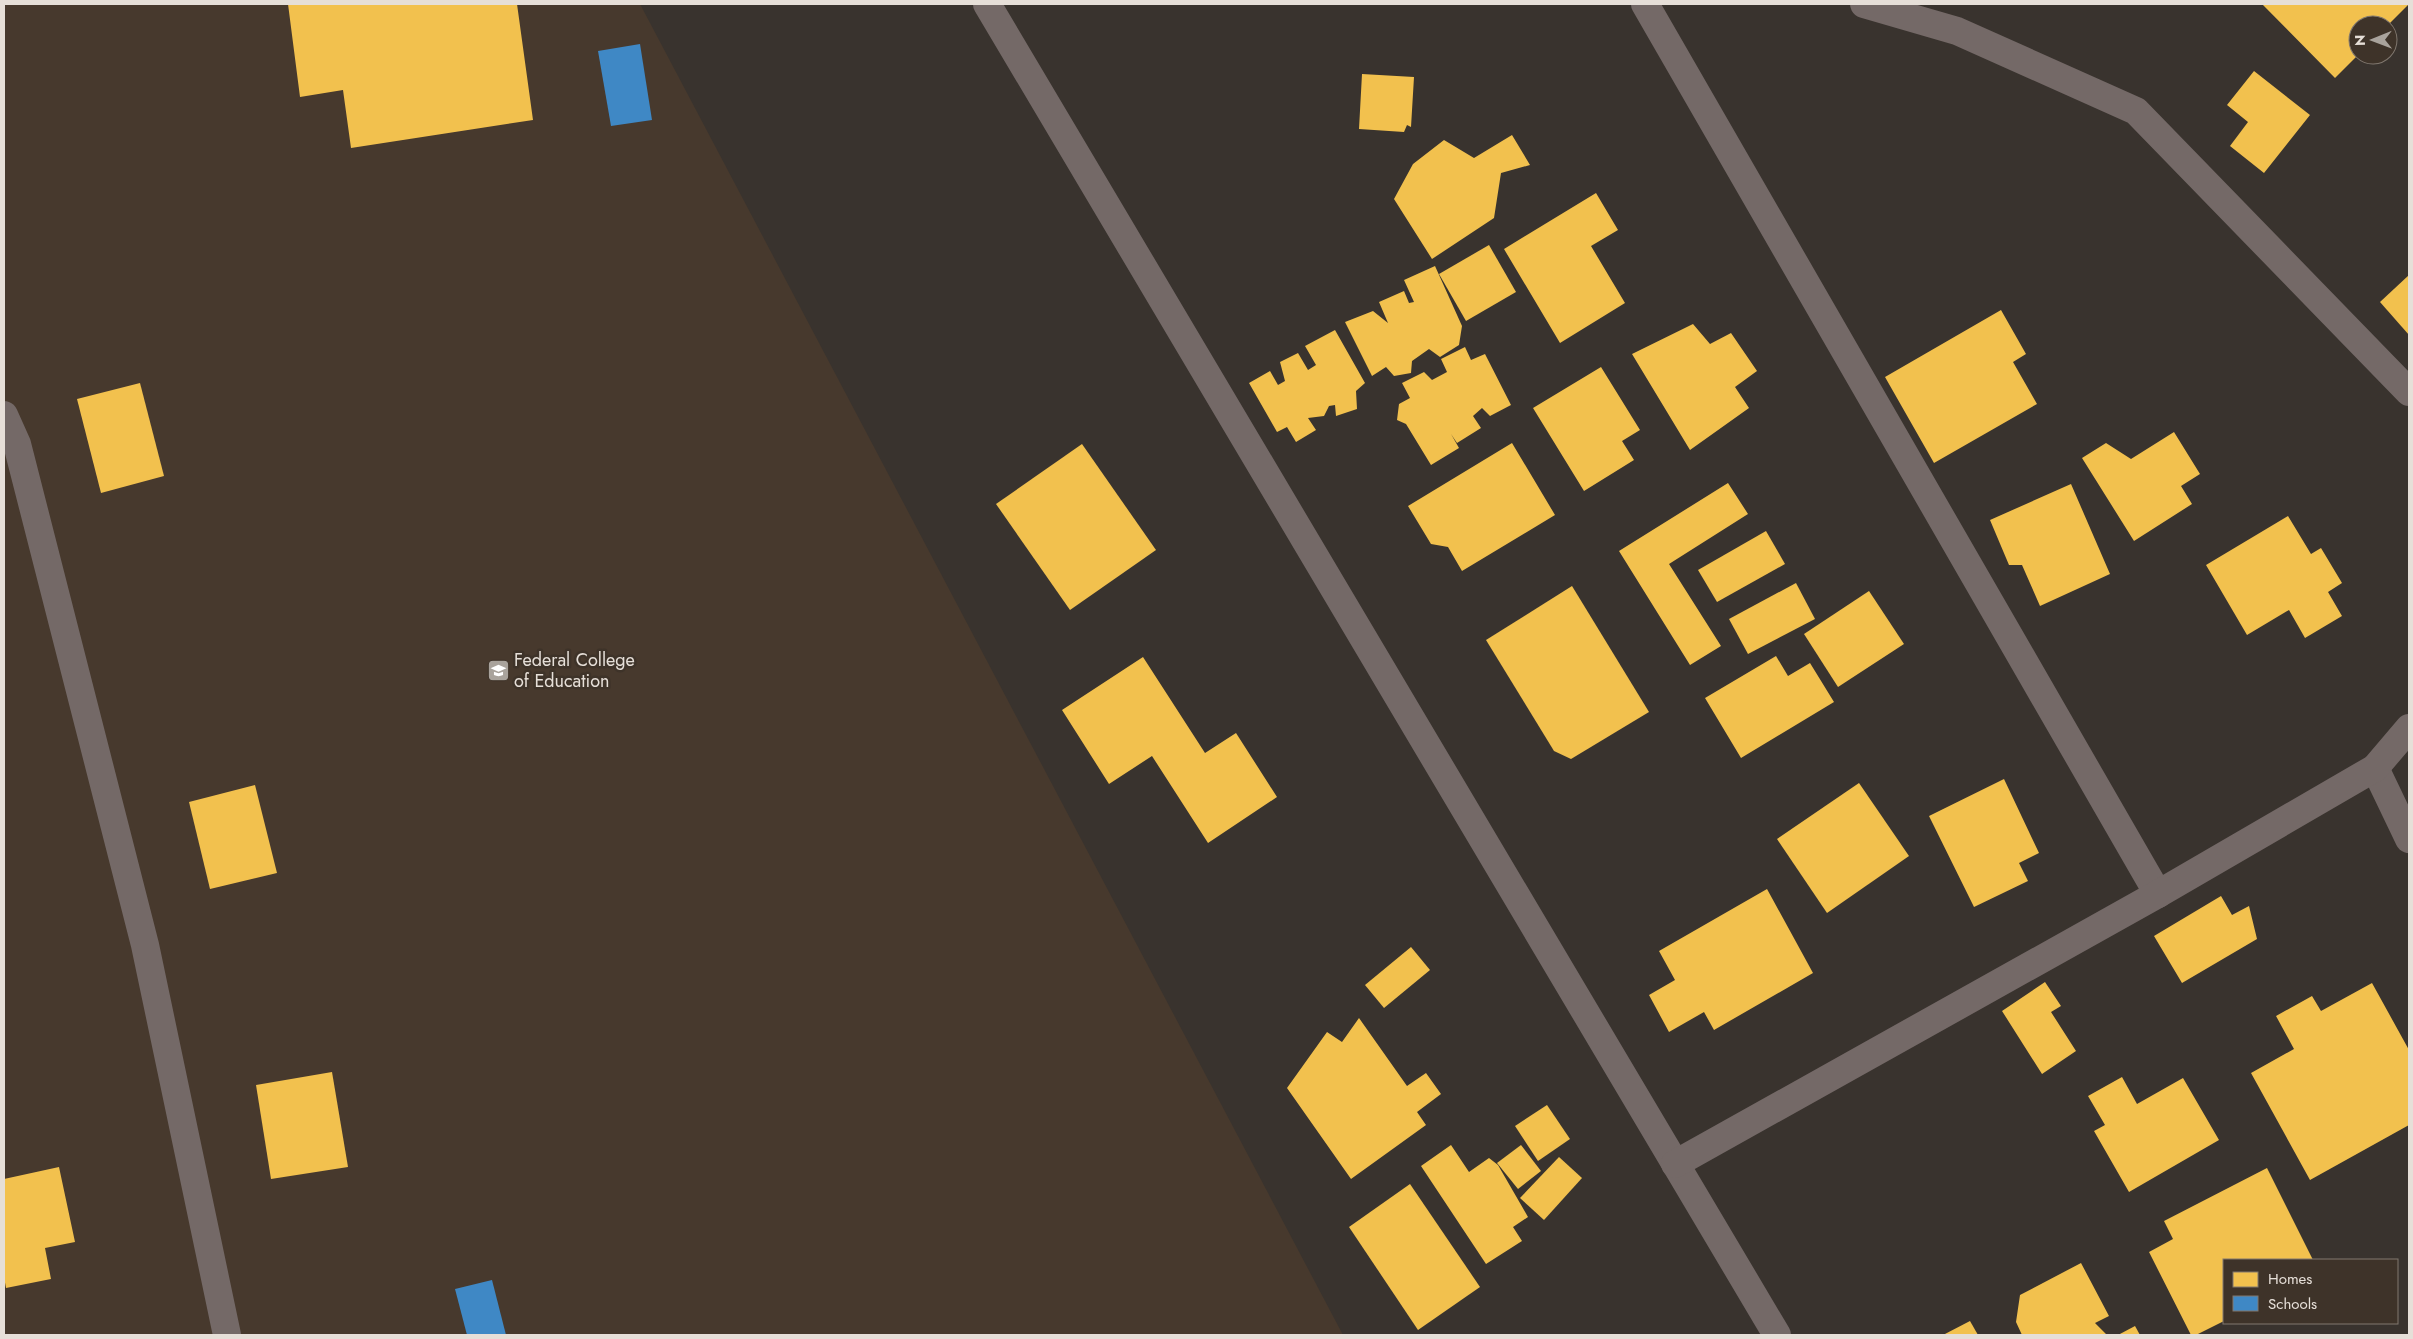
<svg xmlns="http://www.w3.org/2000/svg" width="2413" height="1339" viewBox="0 0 2413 1339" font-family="Jost,sans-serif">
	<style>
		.education { fill: #47392d }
		.homes { fill: #f2c14e }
		.schools { fill: #3f88c5 }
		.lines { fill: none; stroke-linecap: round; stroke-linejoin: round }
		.minor { stroke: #746967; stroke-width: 28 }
		.labels { text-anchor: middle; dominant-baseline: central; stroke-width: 5; stroke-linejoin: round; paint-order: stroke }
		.poi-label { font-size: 18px; fill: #e6dfd8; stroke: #3e3329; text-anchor: start }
	</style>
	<rect width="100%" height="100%" fill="#39332e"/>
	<polygon class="education" points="4,4 640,4 1343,1335 4,1335"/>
	<g class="homes">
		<polygon points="288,4 517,4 533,120 351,148 343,90 300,97"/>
		<polygon points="2262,4 2409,4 2388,25 2358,25 2358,55 2335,78"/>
		<polygon points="2254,71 2310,115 2264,173 2230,146 2248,122 2227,105"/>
		<polygon points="1362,74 1414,77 1411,127 1407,125 1404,132 1359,129"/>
		<polygon points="1512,135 1530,165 1501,173 1494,218 1432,259 1394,199 1413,164 1444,140 1474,158"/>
		<polygon points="1596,193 1618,230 1591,246 1625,303 1560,343 1504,249"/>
		<polygon points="1489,245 1516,292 1466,321 1439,274"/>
		<polygon points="1435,266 1462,326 1459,345 1440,357 1429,349 1412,361 1411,373 1394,376 1386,367 1372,376 1345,322 1373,311 1388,323 1379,302 1404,291 1409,303 1414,302 1404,280"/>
		<polygon points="2409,275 2409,335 2380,302"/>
		<polygon points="2001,310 2026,354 2013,362 2037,404 1934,463 1885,377"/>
		<polygon points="1693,324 1710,344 1731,333 1757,371 1735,387 1749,408 1690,450 1632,354"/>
		<polygon points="1335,330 1365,383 1356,391 1357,409 1336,416 1335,405 1329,406 1324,416 1308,418 1316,430 1296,442 1287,427 1277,432 1249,383 1270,371 1278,385 1285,381 1280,362 1298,353 1308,370 1316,365 1305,346"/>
		<polygon points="1465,347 1471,360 1485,354 1511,405 1490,416 1482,408 1473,416 1481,428 1457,443 1451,434 1459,448 1431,465 1406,424 1397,420 1399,404 1410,398 1402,383 1424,372 1432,380 1447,372 1441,359"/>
		<polygon points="1601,367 1640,430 1622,441 1634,460 1584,491 1533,408"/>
		<polygon points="140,383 164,476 101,493 77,399"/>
		<polygon points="2174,432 2200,474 2181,486 2192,504 2134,541 2082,458 2106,443 2131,459"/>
		<polygon points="1512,443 1555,515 1462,571 1448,547 1431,544 1408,506"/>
		<polygon points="1082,444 1156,550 1070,610 996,504"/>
		<polygon points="1728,483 1748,514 1669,564 1721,646 1690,665 1619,551"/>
		<polygon points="2071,484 2110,574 2040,606 2022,565 2009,565 1990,520"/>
		<polygon points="2288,516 2311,554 2321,548 2342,583 2328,592 2342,616 2305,638 2289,610 2247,635 2206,565"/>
		<polygon points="1766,531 1785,564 1717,602 1698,570"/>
		<polygon points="1796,583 1815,619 1748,654 1729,619"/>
		<polygon points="1572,586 1649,712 1571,759 1554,751 1486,640"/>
		<polygon points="1869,591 1904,644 1838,687 1804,634"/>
		<polygon points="1776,656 1788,676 1810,663 1834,702 1741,758 1705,698"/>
		<polygon points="1143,657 1205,753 1236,733 1277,797 1208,843 1152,756 1109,784 1062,710"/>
		<polygon points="2004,779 2039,853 2019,863 2028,881 1974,907 1929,816"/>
		<polygon points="1859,783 1909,856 1827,913 1777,839"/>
		<polygon points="255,785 277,873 210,889 189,802"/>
		<polygon points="1767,889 1813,973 1714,1030 1704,1012 1669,1032 1649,995 1675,980 1659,951"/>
		<polygon points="2221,896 2232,915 2249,906 2257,939 2182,983 2154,936"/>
		<polygon points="1411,947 1430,970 1384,1008 1365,985"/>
		<polygon points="2045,982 2061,1006 2051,1012 2076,1051 2042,1074 2002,1011"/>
		<polygon points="2372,983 2409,1050 2409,1125 2310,1180 2251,1073 2294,1049 2276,1016 2312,996 2321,1011"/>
		<polygon points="1359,1018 1407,1086 1426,1073 1441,1094 1417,1112 1426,1125 1351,1179 1287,1088 1327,1032 1342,1042"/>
		<polygon points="332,1072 348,1167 271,1179 256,1085"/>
		<polygon points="2122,1077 2137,1104 2183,1078 2219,1140 2129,1192 2094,1131 2105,1125 2088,1096"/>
		<polygon points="1547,1105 1570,1139 1538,1161 1515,1126"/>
		<polygon points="1451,1145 1469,1172 1489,1158 1498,1165 1528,1217 1513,1227 1522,1241 1486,1264 1421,1166"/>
		<polygon points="1521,1145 1541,1171 1518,1189 1497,1163"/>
		<polygon points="1559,1157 1582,1178 1544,1220 1520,1198"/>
		<polygon points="59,1167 75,1242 45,1248 51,1279 6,1288 4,1277 4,1179"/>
		<polygon points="2267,1168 2313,1260 2224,1260 2224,1321 2196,1335 2191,1335 2149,1252 2173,1239 2164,1221"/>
		<polygon points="1410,1184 1480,1287 1418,1330 1349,1227"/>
		<polygon points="2081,1263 2109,1316 2095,1323 2107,1335 2022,1335 2016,1322 2020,1295"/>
		<polygon points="1970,1321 1978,1335 1943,1335"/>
		<polygon points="2135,1326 2140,1335 2118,1335"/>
	</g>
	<g class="schools">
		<polygon points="640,44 652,120 611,126 598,51"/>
		<polygon points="492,1280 506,1335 467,1335 455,1289"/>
	</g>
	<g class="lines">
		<g class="minor">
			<polyline points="987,4 1777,1335"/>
			<polyline points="1645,4 2158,894"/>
			<polyline points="1864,4 1957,31 2136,111 2409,392"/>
			<polyline points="4,415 17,444 145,945 227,1335"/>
			<polyline points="2375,768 2409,839"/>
			<polyline points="1675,1164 2158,894 2375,768 2409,728"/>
		</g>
	</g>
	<defs>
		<symbol id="school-square" viewBox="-11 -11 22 22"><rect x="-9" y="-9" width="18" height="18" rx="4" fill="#a9a39c" stroke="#3e3329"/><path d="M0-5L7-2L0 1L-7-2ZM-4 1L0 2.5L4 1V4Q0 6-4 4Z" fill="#fff"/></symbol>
	</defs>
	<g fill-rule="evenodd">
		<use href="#school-square" x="486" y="658" width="25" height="25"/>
	</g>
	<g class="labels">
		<g class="poi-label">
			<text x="514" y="660">Federal College<tspan x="514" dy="21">of Education</tspan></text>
		</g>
	</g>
	<rect width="2413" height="1339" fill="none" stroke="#e6dfd8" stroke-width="10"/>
	<rect x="2223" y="1259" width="175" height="65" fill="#3e3329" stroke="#81786f"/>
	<rect x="2233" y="1272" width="25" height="15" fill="#f2c14e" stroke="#81786f"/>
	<text x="2268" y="1284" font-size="15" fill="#e6dfd8">Homes</text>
	<rect x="2233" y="1296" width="25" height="15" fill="#3f88c5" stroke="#81786f"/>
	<text x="2268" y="1309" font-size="15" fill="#e6dfd8">Schools</text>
	<g transform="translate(2373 40) rotate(269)"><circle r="24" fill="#3e3329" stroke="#81786f"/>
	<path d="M0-4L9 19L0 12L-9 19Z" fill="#a9a39c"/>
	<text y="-8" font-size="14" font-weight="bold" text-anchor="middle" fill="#e6dfd8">N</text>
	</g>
</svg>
